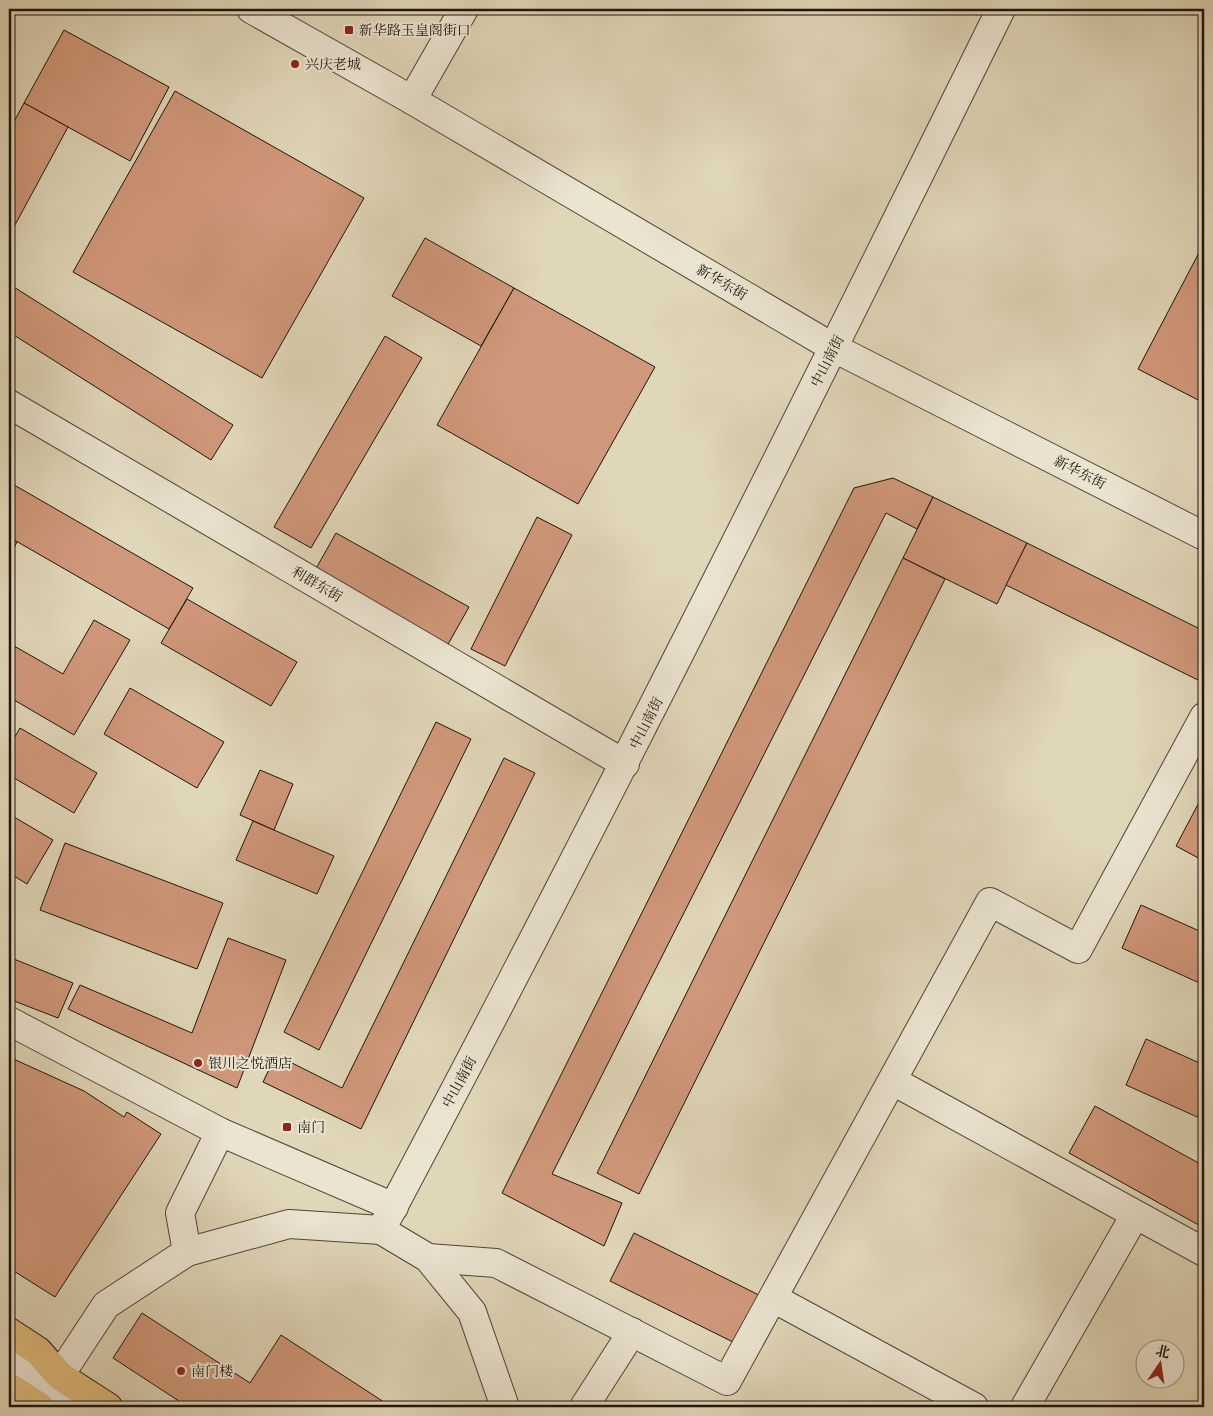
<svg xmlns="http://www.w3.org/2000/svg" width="1213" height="1416" viewBox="0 0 1213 1416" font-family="'Libre Caslon Text','Noto Serif SC',serif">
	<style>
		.building { fill: #d0987a; stroke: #1d140d }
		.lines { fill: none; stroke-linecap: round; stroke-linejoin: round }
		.minor-casing { stroke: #4e4438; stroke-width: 30 }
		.major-casing { stroke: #1d140d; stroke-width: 30 }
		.minor { stroke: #ebe4d1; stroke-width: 28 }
		.major { stroke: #e0bb7c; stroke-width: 28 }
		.poi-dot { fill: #8f2418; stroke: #ebe4d1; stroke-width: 2 }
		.labels { text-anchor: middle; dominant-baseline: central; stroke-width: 4; stroke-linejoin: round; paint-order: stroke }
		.poi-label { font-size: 14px; fill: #1d140d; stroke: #ebe4d1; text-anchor: start }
		.street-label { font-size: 14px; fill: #1d140d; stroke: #ebe4d1 }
	</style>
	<rect width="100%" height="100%" fill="#e0d6b8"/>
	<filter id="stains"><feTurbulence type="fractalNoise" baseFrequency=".004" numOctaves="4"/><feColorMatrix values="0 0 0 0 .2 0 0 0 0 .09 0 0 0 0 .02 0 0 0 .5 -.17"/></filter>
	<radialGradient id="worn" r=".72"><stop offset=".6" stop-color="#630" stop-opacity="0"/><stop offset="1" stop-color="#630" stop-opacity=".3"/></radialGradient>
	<g class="building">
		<polygon points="64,30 169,87 130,161 24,103"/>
		<polygon points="175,91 364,198 262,378 73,272"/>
		<polygon points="24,103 68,127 9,236 9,131"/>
		<polygon points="425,238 514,288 481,346 392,296"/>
		<polygon points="1202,247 1204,248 1204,403 1138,369"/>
		<polygon points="9,284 233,425 211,460 9,332"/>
		<polygon points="514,288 655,367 578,504 437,425"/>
		<polygon points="385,336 422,358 311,548 274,527"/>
		<polygon points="893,478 933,497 917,529 886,513 552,1174 622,1203 604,1246 502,1193 854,488"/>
		<polygon points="9,482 193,588 169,629 9,537"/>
		<polygon points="933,497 1027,543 997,604 903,558"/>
		<polygon points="537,517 572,535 505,666 471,649"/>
		<polygon points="336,533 469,607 447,646 314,572"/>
		<polygon points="9,537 17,542 9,557"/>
		<polygon points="1027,543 1204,631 1204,683 1006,585"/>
		<polygon points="903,558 945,579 639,1194 597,1173"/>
		<polygon points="187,599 297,662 271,706 161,643"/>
		<polygon points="94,620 130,640 74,735 9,697 9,643 63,674"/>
		<polygon points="130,688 224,742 197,788 104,734"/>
		<polygon points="436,722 471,739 319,1050 284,1032"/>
		<polygon points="20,728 97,773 74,813 9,775 9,747"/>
		<polygon points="504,758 535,773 361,1129 263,1082 276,1055 342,1088"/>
		<polygon points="260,770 293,784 274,830 240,815"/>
		<polygon points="1204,793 1204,861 1176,846"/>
		<polygon points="9,814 53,840 27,884 9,873"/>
		<polygon points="253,821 334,856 317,894 236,860"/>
		<polygon points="65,843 223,903 197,969 40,910"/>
		<polygon points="1141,905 1204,933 1204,985 1122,948"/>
		<polygon points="228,938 286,960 237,1088 68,1009 80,985 192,1033"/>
		<polygon points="9,957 73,983 58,1018 9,999"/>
		<polygon points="1146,1039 1204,1065 1204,1120 1126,1085"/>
		<polygon points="9,1057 84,1091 124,1117 127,1112 161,1134 55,1297 9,1268"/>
		<polygon points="1095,1106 1204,1166 1204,1228 1069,1153"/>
		<polygon points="634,1233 759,1295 735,1343 610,1281"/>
		<polygon points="142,1313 250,1383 281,1335 387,1404 385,1407 188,1407 113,1358"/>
	</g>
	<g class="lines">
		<defs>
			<g id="minor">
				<polyline points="251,9 412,100 834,348 1204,536"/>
				<polyline points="412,100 464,9"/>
				<polyline points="9,404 625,764"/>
				<polyline points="9,1021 220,1132 180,1213 187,1252"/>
				<polyline points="893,1081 1204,1252"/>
				<polyline points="220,1132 394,1207"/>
				<polyline points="428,1258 496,1263 727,1381 990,902 1078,949 1204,717"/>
				<polyline points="773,1298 974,1407"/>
				<polyline points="9,1362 77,1407"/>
				<polyline points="39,1407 106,1305 187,1252 289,1224 381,1230"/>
				<path d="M505,1407l-33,-95 -44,-54 -47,-28c214,-403 418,-811 620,-1221"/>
				<polyline points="584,1407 632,1332"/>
				<polyline points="1025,1407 1135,1215"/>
			</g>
			<g id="major">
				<polyline points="9,1332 38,1351 60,1376 108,1407"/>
				<polyline points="9,1387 40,1407"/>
			</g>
		</defs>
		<use href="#minor" class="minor-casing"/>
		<use href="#major" class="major-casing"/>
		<use href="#minor" class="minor"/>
		<use href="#major" class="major"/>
	</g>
	<g class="poi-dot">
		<rect x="344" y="25" width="10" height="10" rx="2.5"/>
		<circle cx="295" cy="64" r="5"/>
		<circle cx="198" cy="1063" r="5"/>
		<rect x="282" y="1122" width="10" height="10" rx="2.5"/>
		<circle cx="181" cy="1371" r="5"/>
	</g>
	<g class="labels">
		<g class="poi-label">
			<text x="359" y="30">新华路玉皇阁街口</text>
			<text x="305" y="64">兴庆老城</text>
			<text x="208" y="1063">银川之悦酒店</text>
			<text x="297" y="1127">南门</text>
			<text x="191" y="1371">南门楼</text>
		</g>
		<g class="street-label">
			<text transform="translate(722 282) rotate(30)">新华东街</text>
			<text transform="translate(827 361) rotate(-63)">中山南街</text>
			<text transform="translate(1080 472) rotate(27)">新华东街</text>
			<text transform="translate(317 584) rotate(30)">利群东街</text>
			<text transform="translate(646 723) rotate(-63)">中山南街</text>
			<text transform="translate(459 1082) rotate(-62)">中山南街</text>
		</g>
	</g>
	<rect width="1213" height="1416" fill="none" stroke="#e0d6b8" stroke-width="30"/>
	<rect x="10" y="10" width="1193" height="1396" fill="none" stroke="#1d140d" stroke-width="2.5"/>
	<rect x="15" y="15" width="1183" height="1386" fill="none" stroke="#1d140d"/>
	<g transform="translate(1160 1364) rotate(13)"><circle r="24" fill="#ebe4d1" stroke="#999183"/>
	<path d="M0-4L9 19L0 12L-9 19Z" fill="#8f2418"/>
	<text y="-8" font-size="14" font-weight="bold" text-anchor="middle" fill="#1d140d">北</text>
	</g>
	<rect width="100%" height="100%" filter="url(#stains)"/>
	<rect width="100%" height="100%" fill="url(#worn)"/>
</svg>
